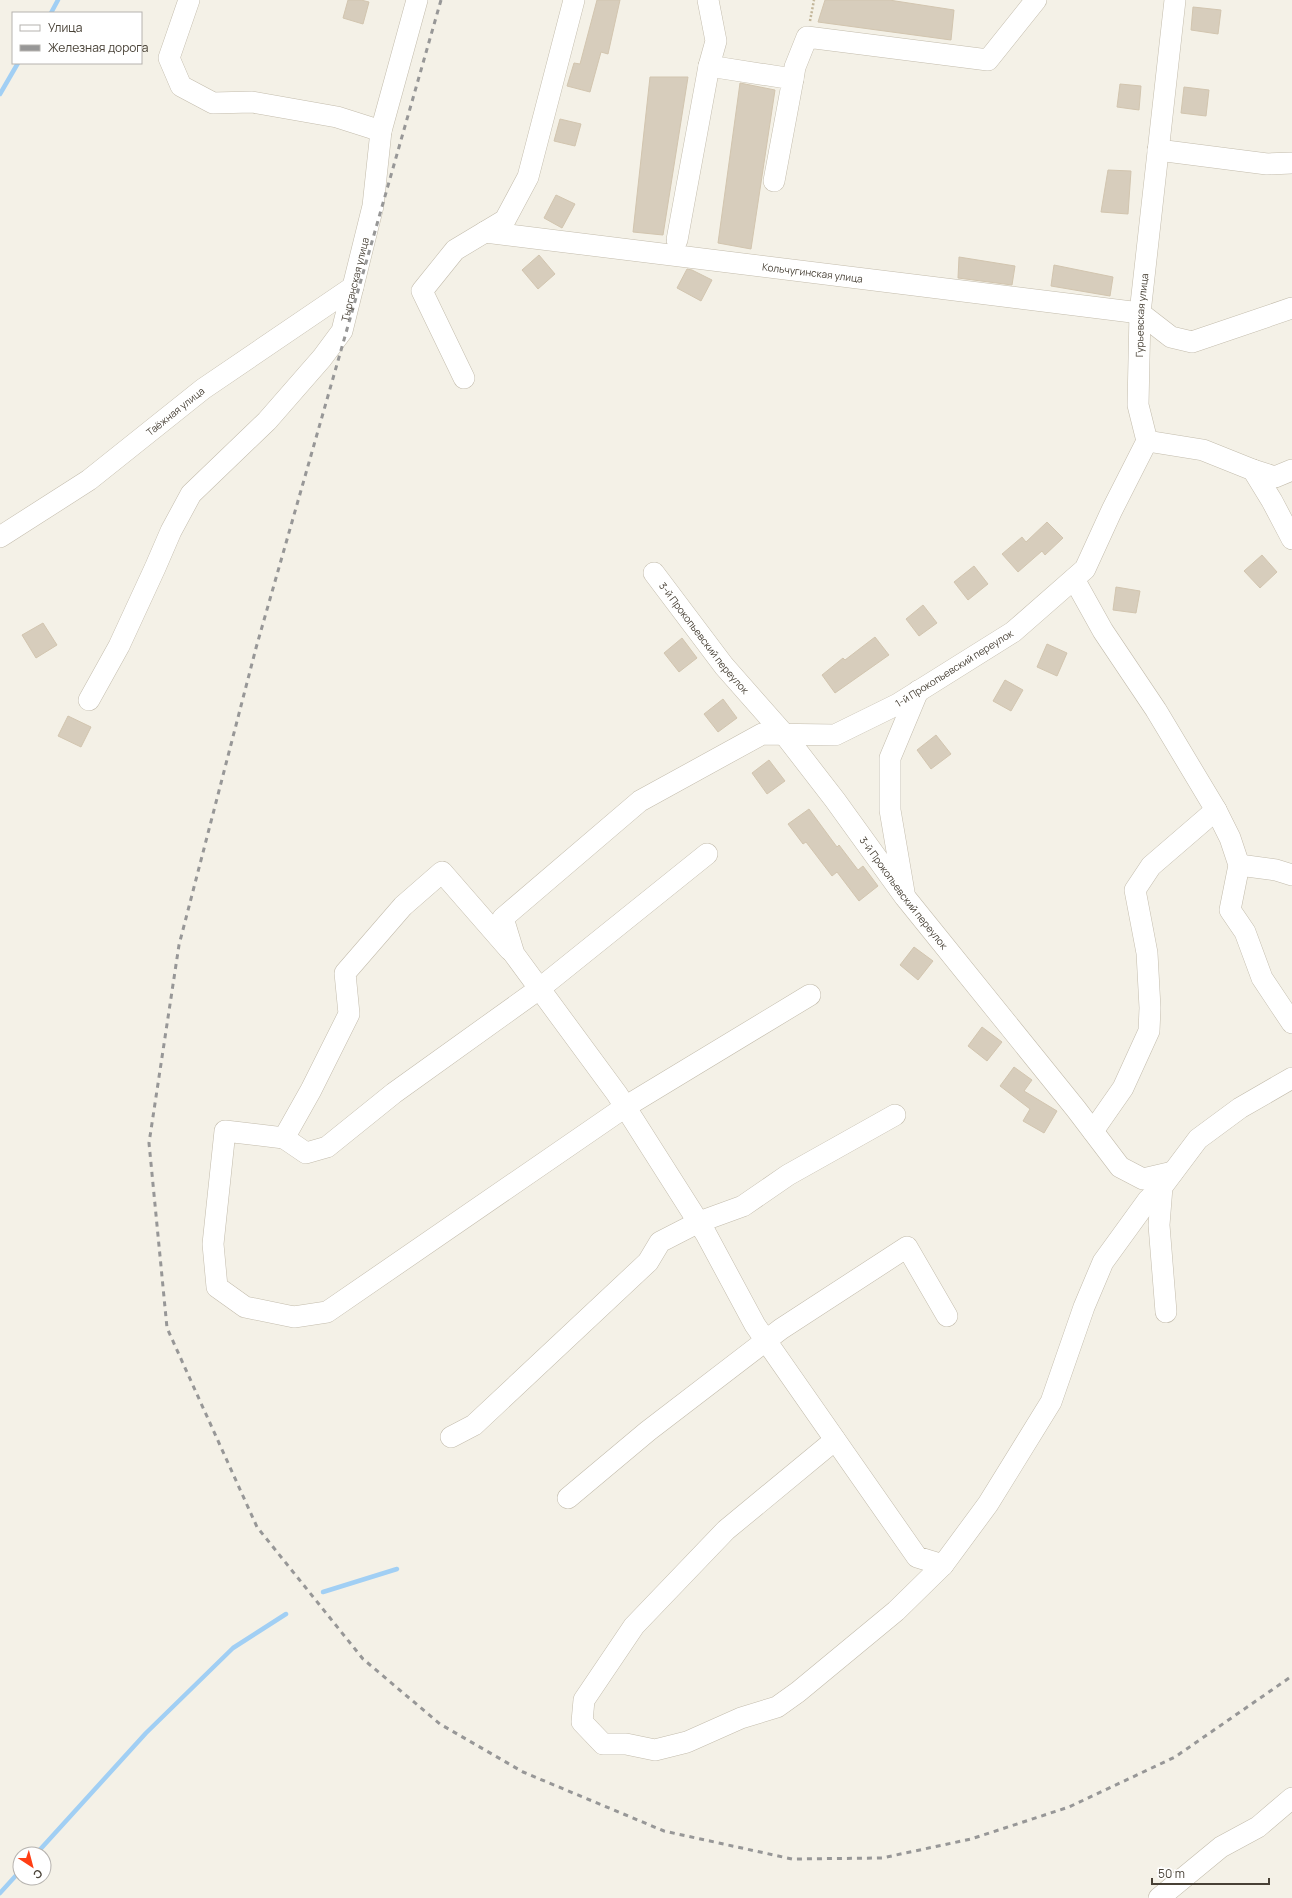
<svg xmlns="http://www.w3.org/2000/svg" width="1292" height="1898" viewBox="0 0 1292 1898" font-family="Manrope,sans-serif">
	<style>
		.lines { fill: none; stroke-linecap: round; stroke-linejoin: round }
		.stream { stroke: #a1cff4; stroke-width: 4.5 }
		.building { fill: #d7cdbc; stroke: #d2c5af }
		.minor-casing { stroke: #c3bcac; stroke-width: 22 }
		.path { stroke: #c3b69a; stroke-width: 2.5; stroke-dasharray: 2 2; stroke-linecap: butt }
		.minor { stroke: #fff; stroke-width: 21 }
		.rail { stroke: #979797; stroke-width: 3; stroke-dasharray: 5 5; stroke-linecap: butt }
		.labels { text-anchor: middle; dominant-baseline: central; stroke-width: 3.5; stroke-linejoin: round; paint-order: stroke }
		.street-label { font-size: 10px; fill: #484136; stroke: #fff }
	</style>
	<rect width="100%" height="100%" fill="#f4f1e7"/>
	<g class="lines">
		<g class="stream">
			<polyline points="51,13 58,0"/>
			<polyline points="0,94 18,63"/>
			<polyline points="323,1592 397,1569"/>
			<polyline points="36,1854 146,1733 233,1648 286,1614"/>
			<polyline points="0,1893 20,1871"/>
		</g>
	</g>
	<g class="building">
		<polygon points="348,0 361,0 369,2 363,24 343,18"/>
		<polygon points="597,0 620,0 608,54 601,52 590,92 567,86 574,63 580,64"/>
		<polygon points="825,0 889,0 954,10 951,40 818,22"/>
		<polygon points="1193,7 1221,10 1218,34 1191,30"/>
		<polygon points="650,77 688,77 663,235 633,232"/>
		<polygon points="740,83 775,90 751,249 718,243"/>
		<polygon points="1120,84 1141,86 1139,110 1117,107"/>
		<polygon points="1184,87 1209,90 1206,116 1181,113"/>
		<polygon points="560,119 581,124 575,146 554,141"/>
		<polygon points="1108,170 1131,171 1128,214 1101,212"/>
		<polygon points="556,195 575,204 562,228 544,218"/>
		<polygon points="539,255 555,274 538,289 522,270"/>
		<polygon points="959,257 1015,266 1012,285 958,278"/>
		<polygon points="1054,265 1113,277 1110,296 1051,286"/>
		<polygon points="687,269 692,270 712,280 701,301 677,288"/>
		<polygon points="1047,522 1063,538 1045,555 1042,551 1018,572 1002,554 1022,537 1026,542"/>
		<polygon points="1262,555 1277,572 1260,588 1244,571"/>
		<polygon points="974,566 988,584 968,600 954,582"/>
		<polygon points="1116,587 1140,591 1136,613 1113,610"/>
		<polygon points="923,605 937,623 919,636 906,619"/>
		<polygon points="43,623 57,645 36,658 22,635"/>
		<polygon points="875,637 889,655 835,693 822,675 843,658 845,660"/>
		<polygon points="682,638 697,658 679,672 664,653"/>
		<polygon points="1047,644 1067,653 1057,676 1037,667"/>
		<polygon points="1005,680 1023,690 1011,711 993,701"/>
		<polygon points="723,699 737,718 718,732 704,714"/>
		<polygon points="68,716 91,727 81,747 58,736"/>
		<polygon points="936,735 951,754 931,769 917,750"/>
		<polygon points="769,760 785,781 767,794 752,773"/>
		<polygon points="809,809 837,847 839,845 858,870 863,866 878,886 859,901 837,872 832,876 806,842 803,844 788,824"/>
		<polygon points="914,947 933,961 918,980 900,965"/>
		<polygon points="982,1027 1002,1042 987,1061 968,1046"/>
		<polygon points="1014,1067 1032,1080 1024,1091 1057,1111 1044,1133 1023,1121 1030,1109 1000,1086"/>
	</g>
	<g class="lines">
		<defs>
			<g id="minor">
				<polyline points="189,0 169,58 181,86 213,103 252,102 337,117 381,131"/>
				<polyline points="708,0 716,41 709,66 793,79 774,181"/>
				<polyline points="793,79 795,67 807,37 988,60 1036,0"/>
				<polyline points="1158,150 1267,164 1292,163"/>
				<path id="s1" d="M485,232l655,81 31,24 21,5 100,-34"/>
				<polyline points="677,240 709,66"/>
				<polyline points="464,378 422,291 455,250 505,220 528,177 574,0"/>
				<polyline points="1147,441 1112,510 1085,569 1013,632 898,704 835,735 762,734 640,801 503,918 514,954 617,1094 706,1234 755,1325 917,1557 943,1565 988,1504 1051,1402 1084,1307 1103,1262 1148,1200 1162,1187"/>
				<path id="s2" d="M1147,441l-9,-36 2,-92 35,-313"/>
				<polyline points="1147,441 1203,450 1253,470 1272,501 1292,539"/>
				<polyline points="1253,470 1275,477 1292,470"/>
				<path id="s3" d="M0,537l89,-57 114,-91 150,-102"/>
				<path id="s4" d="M654,573l70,93 60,68 51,66 70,97 171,212 44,58 23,12 30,-7"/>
				<polyline points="1074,579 1103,631 1156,710 1216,810 1151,866 1135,890 1147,953 1150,1008 1149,1031 1123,1088 1093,1131"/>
				<path id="s5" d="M89,700l30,-54 36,-78 16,-37 20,-37 76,-73 55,-63 20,-27 31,-125 8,-75 36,-131"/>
				<polyline points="1216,810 1230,838 1239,865 1230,910 1245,932 1262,978 1292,1023"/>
				<polyline points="1239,865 1276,870 1292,875"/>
				<polyline points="904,892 890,810 890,758 918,691"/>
				<polyline points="510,950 442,872 403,906 345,973 349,1014 311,1090 284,1138 225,1131 213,1244 217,1287 245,1307 294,1317 327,1312 625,1107 810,995"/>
				<polyline points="284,1138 306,1153 327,1147 394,1093 539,989 707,854"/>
				<polyline points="1166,1312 1159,1225 1162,1187 1198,1139 1240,1108 1292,1078"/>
				<polyline points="451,1437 474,1425 648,1262 660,1242 699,1222 743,1206 788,1175 895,1115"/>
				<polyline points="835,1440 726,1530 634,1626 584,1700 582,1722 603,1744 626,1744 655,1750 687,1742 741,1718 777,1707 798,1692 896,1611 943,1565"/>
				<polyline points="568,1498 648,1431 781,1329 907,1247 947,1316"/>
				<polyline points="1159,1898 1221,1847 1258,1827 1292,1798"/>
			</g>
		</defs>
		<use href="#minor" class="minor-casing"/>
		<polyline class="path" points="810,21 814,0"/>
		<use href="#minor" class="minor"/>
		<polyline class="rail" points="441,0 256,648 179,945 149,1143 167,1328 257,1527 363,1659 440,1724 523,1772 664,1831 792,1859 882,1858 971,1839 1069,1807 1175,1757 1292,1676"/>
	</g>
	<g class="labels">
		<g class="street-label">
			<text stroke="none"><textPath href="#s1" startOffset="330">Кольчугинская улица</textPath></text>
			<text stroke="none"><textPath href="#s5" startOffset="506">Тырганская улица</textPath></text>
			<text stroke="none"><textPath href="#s2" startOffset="127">Гурьевская улица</textPath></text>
			<text stroke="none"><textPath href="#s3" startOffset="216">Таёжная улица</textPath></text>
			<text stroke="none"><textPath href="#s4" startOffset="82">3-й Прокопьевский переулок</textPath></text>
			<text transform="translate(954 668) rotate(-32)">1-й Прокопьевский переулок</text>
			<text stroke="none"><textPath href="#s4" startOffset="406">3-й Прокопьевский переулок</textPath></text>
		</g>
	</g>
	<rect x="12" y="12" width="130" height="52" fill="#ffffff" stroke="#b6b3af"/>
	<rect x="20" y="25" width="20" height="6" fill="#ffffff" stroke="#b6b3af"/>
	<text x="48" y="32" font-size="12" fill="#484136">Улица</text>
	<rect x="20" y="45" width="20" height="6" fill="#979797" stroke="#b6b3af"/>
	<text x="48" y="52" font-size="12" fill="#484136">Железная дорога</text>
	<g transform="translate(32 1866) rotate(144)"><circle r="19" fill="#ffffff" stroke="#b6b3af"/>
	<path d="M0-3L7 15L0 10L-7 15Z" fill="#ff3e14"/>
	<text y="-6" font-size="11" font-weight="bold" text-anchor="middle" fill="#484136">С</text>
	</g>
	<path d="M1152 1878v6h117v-6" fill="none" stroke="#484136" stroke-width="2"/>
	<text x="1158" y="1878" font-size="12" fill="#484136" stroke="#ffffff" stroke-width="3" paint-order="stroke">50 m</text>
</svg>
